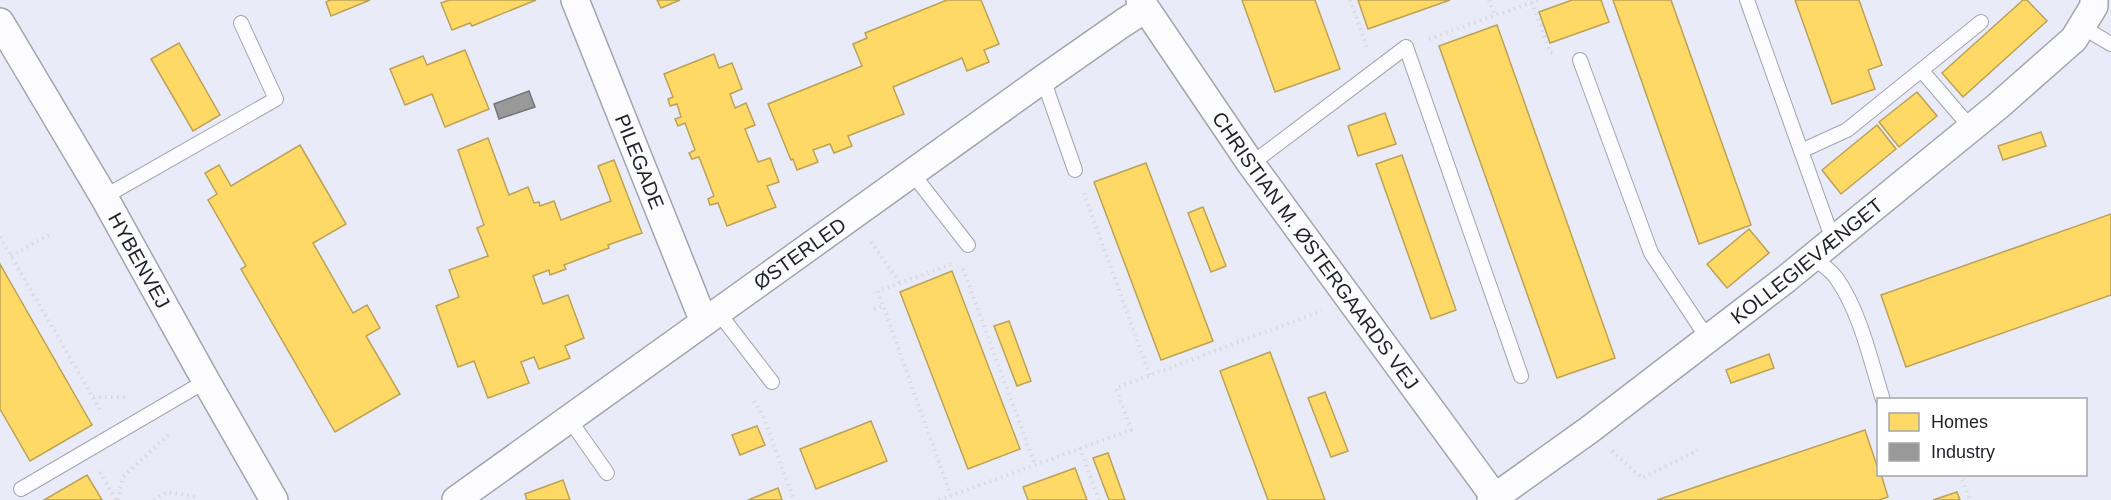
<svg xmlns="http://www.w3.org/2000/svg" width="2111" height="500" viewBox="0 0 2111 500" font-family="Helvetica,sans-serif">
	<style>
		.homes { fill: #ffd966; stroke: #bca254; stroke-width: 1.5 }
		.industry { fill: #999; stroke: #747577; stroke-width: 1.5 }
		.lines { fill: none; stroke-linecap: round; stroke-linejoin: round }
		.lane-casing { stroke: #a3a5ae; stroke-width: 16 }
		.street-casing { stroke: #a3a5ae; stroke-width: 30 }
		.path { stroke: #d9d9dd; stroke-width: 4; stroke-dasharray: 1.5 4.5; stroke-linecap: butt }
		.lane { stroke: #fcfcfe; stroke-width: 14 }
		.street { stroke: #fcfcfe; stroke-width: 27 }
		.labels { text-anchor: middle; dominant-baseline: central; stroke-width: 6; stroke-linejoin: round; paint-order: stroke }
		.street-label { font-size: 20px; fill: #1f2129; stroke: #fff }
	</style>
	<rect width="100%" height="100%" fill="#e9ebf8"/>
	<g class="homes">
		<polygon points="330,0 370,0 331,16 326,2"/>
		<polygon points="449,0 536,0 472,26 470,23 452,30 441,3"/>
		<polygon points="657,0 680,0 661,8"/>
		<polygon points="947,0 981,0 999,44 984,50 989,62 967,71 962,58 893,87 904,114 848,136 852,146 834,153 830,144 813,150 818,162 797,170 793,159 791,160 768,104 862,66 853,44 867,38 865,33"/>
		<polygon points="1242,0 1315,0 1340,69 1275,92"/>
		<polygon points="1358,0 1450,0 1368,29"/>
		<polygon points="1572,0 1601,0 1609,22 1550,43 1539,12"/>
		<polygon points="1613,0 1671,0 1751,225 1699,244"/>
		<polygon points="1795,0 1859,0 1882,65 1868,70 1875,89 1832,104"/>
		<polygon points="2023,0 2027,0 2047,21 1963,97 1942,73"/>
		<polygon points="1497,25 1615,358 1557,378 1439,46"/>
		<polygon points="179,43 220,115 193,131 151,59"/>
		<polygon points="465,50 489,109 445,127 432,94 405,105 390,69 423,56 427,65"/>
		<polygon points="714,54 719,68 732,63 742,89 730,94 735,108 746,103 755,125 745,129 758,162 770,158 779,182 767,186 776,207 727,226 718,203 710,205 708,199 714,196 699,157 692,159 689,153 695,150 685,123 678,126 675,119 681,117 677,104 670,106 668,99 673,97 664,74"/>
		<polygon points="1917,92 1937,116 1899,147 1879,122"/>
		<polygon points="1385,113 1396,144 1358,156 1348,126"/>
		<polygon points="1877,125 1896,149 1841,194 1822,170"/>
		<polygon points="2041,132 2046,146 2003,160 1998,146"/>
		<polygon points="488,138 509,195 528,187 534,203 539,202 540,206 554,201 561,220 611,201 598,166 614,160 642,233 608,245 609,248 564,265 566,269 550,275 549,270 533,276 543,304 568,295 584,338 565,346 570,358 539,369 534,357 521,362 529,383 488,398 474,361 458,367 436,306 459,297 449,270 488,256 477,228 484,225 458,150"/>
		<polygon points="300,145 346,224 313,243 353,313 367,305 380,328 366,336 400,394 335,432 241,269 246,266 208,200 217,194 205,173 219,165 231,186"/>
		<polygon points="1402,155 1456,310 1431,319 1376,164"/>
		<polygon points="1146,163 1213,341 1161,360 1094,182"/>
		<polygon points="1203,207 1226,266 1211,272 1188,213"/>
		<polygon points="2111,214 2111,295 1906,367 1881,295"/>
		<polygon points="1749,229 1769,253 1727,288 1707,264"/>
		<polygon points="0,264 92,425 30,461 0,409"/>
		<polygon points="952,271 1020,449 968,469 900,292"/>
		<polygon points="1009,321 1031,381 1017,386 994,326"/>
		<polygon points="1270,352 1325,500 1268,500 1220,371"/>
		<polygon points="1769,354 1774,368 1731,383 1726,370"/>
		<polygon points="1325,392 1348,451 1331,457 1308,398"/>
		<polygon points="871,421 887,461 816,489 800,449"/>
		<polygon points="757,426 765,445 740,455 732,435"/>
		<polygon points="1865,430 1878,469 1878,474 1881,474 1888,497 1879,500 1657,500"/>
		<polygon points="1108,453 1125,500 1109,500 1093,458"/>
		<polygon points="1075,468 1087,500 1028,500 1023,487"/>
		<polygon points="87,475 102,500 44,500"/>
		<polygon points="563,480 570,500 527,500 525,494"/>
		<polygon points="778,488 782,500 748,500"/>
		<polygon points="1957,492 1960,500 1933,500"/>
	</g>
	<polygon class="industry" points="529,91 535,107 499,119 494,104"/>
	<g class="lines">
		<defs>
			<g id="lane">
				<polyline points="1747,0 1833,240"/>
				<polyline points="2082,27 2111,44"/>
				<polyline points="1580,60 1651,253 1708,339"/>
				<polyline points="1922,71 1971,128"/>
				<polyline points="1043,79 1075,170"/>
				<polyline points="1801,151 1847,130 1981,22"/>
				<polyline points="1251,164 1406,47 1521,376"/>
				<polyline points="912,173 968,245"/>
				<polyline points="104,197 276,99 241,23"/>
				<path d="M1813,257c8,7 18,13 24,22 24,35 33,80 46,121"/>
				<polyline points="718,312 772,382"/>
				<polyline points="569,419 607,473"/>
				<polyline points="21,489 206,381"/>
			</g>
			<g id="street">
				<path id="s1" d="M575,0l129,322"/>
				<path id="s2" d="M1140,0l111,164 246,336"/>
				<path id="s3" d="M0,22l104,175 102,184 68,119"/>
				<path id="s4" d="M456,500l587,-421 80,-56 22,-14"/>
				<path id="s5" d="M1491,500l98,-70 197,-151 212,-173 76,-67 20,-33v-6"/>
			</g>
		</defs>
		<use href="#lane" class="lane-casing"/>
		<use href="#street" class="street-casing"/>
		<g class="path">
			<polyline points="1350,0 1367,47"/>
			<polyline points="1489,0 1495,15"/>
			<polyline points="1532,2 1550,52 1556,54"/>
			<polyline points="1429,39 1539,0"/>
			<polyline points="1084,193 1150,376"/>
			<polyline points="0,237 102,413"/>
			<polyline points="871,242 900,283"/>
			<polyline points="11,256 52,233"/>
			<polyline points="963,269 1035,465"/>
			<polyline points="874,309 883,306"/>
			<polyline points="93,397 125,397"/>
			<polyline points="754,401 763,416 794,500"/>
			<polyline points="1080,448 1099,500"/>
			<polyline points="1612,451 1642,478 1698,450"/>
			<polyline points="100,472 116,500"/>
			<polyline points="1960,474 1970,500"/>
			<polyline points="951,496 878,291 952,264"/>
			<polyline points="118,500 123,477 171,432"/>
			<polyline points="154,500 167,492 195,497"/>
			<polyline points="939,500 1131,430 1116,388 1316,313 1321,310"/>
		</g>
		<use href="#lane" class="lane"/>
		<use href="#street" class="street"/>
	</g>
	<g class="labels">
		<g class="street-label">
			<text stroke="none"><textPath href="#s1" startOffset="174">PILEGADE</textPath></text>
			<text stroke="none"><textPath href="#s2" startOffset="306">CHRISTIAN M. ØSTERGAARDS VEJ</textPath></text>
			<text stroke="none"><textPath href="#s4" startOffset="423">ØSTERLED</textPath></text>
			<text stroke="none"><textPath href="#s3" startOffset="276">HYBENVEJ</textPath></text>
			<text stroke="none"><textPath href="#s5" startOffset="396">KOLLEGIEVÆNGET</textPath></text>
		</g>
	</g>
	<rect x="1877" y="398" width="210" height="78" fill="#ffffff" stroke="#a5a6a9" stroke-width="1.5"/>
	<rect x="1889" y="413" width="30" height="18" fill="#ffd966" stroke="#a5a6a9" stroke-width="1.5"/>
	<text x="1931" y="428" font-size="18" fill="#1f2129">Homes</text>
	<rect x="1889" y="443" width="30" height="18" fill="#999999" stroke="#a5a6a9" stroke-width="1.5"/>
	<text x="1931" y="458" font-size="18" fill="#1f2129">Industry</text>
</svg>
